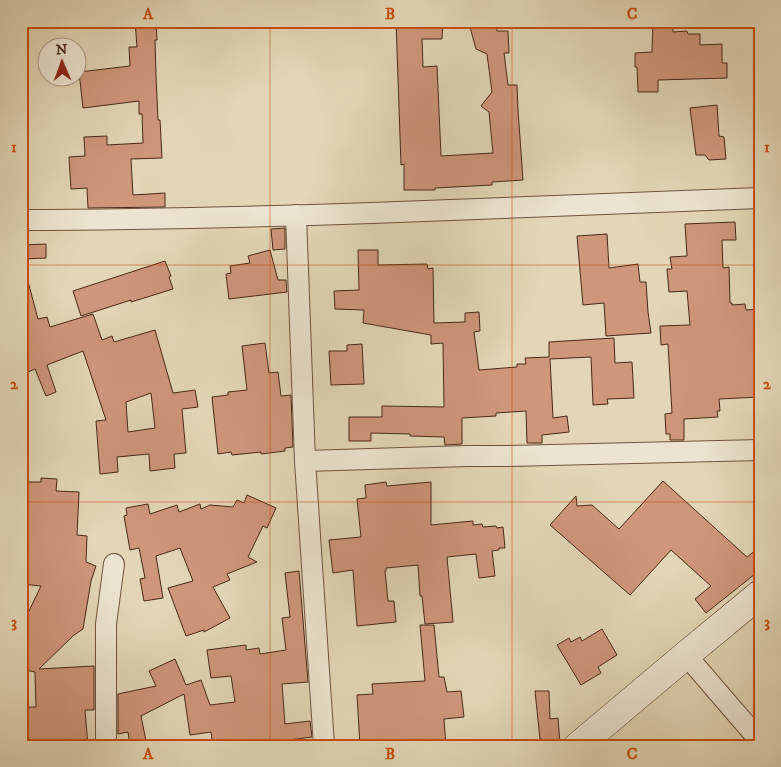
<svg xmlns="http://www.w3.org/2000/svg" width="781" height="767" viewBox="0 0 781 767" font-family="'IM FELL DW Pica',serif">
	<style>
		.building { fill: #ce967b; stroke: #492916; fill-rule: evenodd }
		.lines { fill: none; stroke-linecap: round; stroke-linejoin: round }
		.street-casing { stroke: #6f543e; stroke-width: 22 }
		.secondary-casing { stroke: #492916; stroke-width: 29 }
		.street { stroke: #ece4d0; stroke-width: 20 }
		.secondary { stroke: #ece4d0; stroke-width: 28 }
		.grid { fill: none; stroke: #c84f0e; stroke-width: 1; stroke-opacity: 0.55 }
		.neatline { fill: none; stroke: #c84f0e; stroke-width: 2 }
		.grid-label { font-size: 16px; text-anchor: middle; font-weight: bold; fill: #c84f0e }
	</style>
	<rect width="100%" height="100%" fill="#e2d6b6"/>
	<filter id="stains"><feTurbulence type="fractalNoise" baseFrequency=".004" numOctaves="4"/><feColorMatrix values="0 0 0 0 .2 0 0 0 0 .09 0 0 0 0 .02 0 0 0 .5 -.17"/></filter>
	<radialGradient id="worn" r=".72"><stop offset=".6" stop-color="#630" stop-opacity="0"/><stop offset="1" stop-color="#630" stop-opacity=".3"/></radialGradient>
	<g class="building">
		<polygon points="135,21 156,21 157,40 155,40 156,76 158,120 160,120 162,158 131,159 133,195 165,193 165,207 88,208 87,188 71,189 69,157 85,156 84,137 107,136 107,145 143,143 142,114 139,114 139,101 83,108 79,72 130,66 129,47 137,47"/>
		<polygon points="396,21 443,21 442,39 422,39 423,67 437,66 441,156 493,153 489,112 481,106 492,92 487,54 476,49 470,27 482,27 482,25 497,24 497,31 508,31 509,53 504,53 508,85 517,85 518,110 523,180 492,182 492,185 435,188 435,190 404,190 404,164 401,165"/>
		<polygon points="653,21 673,21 673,32 687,31 688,34 700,34 700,45 722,44 722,63 727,63 727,78 658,80 658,92 638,92 637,67 635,67 635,53 652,52"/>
		<polygon points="717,105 719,136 724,137 726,159 709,160 705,155 696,155 690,108"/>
		<polygon points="735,222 736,240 722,240 723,268 729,267 730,303 732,303 732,305 745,304 746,310 760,309 760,397 719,399 720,411 717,411 718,417 684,419 684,440 670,440 670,434 666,434 665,414 672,413 668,344 661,345 660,326 690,325 687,291 669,292 667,269 672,269 670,257 687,256 685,224"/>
		<polygon points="285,228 285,249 273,250 271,229"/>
		<polygon points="607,234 609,268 638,264 640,282 646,282 648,312 651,333 606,336 604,303 583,305 577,236"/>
		<polygon points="46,244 46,258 21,259 21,245"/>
		<polygon points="270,250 278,280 286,280 287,292 229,299 226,274 231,273 230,266 250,263 248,256"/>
		<polygon points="358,250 378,250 378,265 427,264 428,269 433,268 434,323 465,322 465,313 479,312 480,331 474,332 479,370 517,367 517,364 526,364 525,358 549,357 549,342 614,338 615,363 632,362 634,398 607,399 608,404 593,405 591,357 550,359 553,418 567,416 569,432 542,435 542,443 527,443 526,411 496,413 496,416 462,418 462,444 445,445 444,437 410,436 410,434 371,433 371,441 349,441 349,417 382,417 382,406 444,407 443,343 431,344 431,335 363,323 364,310 335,309 334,291 359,290"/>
		<polygon points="165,261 171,276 169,277 173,289 131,302 131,300 81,316 73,291"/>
		<path d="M21,274h5l12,45 9,-2 3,10 43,-13 9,26 10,-4 2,6 41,-12 18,63 22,-3 3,17 -16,2 4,44 -12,1 1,14 -25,3 -1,-17 -32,3 1,15 -18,2 -4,-53 10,-1 -23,-69 -36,14 9,27 -10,4 -11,-27 -9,4 -5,-14zM151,393l4,35 -27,4 -2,-30z"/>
		<polygon points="265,343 269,373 278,372 281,396 291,395 293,447 285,448 285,451 261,454 261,452 232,455 231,452 218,454 212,397 228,395 228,392 247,390 242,346"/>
		<polygon points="362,344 364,384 331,385 329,351 347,351 347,345"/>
		<polygon points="41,478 57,479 56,491 79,492 77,535 87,536 86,562 96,566 91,581 83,629 74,635 39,669 94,666 94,710 85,710 88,746 21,746 21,707 36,707 35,672 21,669 21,612 28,613 41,586 21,584 22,519 25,519 27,482 41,482"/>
		<polygon points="663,481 747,557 760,547 760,570 706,613 695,599 711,586 671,550 630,595 550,525 576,496 577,506 592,505 619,529"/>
		<polygon points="386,482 387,486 431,482 431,525 473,521 473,525 482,524 483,527 496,526 497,528 503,527 505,548 499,548 499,550 492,551 495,576 479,578 476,554 447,557 453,622 425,624 422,596 420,596 418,565 386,568 386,571 385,571 388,601 394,601 396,622 357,626 353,570 333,573 329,540 361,537 357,499 366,498 365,485"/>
		<polygon points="247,495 276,508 267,528 263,526 248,557 257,562 227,574 230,580 213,587 230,618 204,632 204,630 186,636 168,588 193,581 180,548 156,556 163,598 144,601 140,579 145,578 139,548 130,550 124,516 127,515 126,508 148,504 150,514 177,505 179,512 200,504 201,509 210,505 233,507 237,500 244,503"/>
		<polygon points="299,571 308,682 282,684 285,724 310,721 312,737 244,746 213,746 211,732 190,735 184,694 141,716 147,746 130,746 128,732 118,734 118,694 156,686 149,671 175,659 186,685 201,680 210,705 235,702 231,676 211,678 207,650 246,645 246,650 259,648 260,654 286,650 282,618 290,617 285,573"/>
		<polygon points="420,625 434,625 439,677 444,677 447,692 461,691 464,717 444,719 446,746 360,746 357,695 373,694 372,684 425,681"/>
		<polygon points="602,629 617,655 598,667 601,673 581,685 557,645 569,638 571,642 580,637 582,641"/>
		<polygon points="535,691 549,691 550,719 558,718 560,743 542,744 542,739 540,739"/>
	</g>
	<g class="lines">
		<defs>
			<g id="street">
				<polyline points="296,215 305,461 324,746"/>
				<path d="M21,220c117,0 234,-3 351,-7 129,-4 258,-9 388,-15"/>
				<polyline points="305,461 468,456 509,456 760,450"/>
				<polyline points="686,655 760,741"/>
				<polyline points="106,746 106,624 114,564"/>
			</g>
			<polyline id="secondary" points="578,746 686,655 760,594"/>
		</defs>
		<use href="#street" class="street-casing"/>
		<use href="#secondary" class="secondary-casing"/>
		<use href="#street" class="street"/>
		<use href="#secondary" class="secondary"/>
	</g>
	<path class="grid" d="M270,21v725M512,21v725M21,265h739M21,502h739"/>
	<rect width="781" height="767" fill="none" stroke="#e2d6b6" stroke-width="55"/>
	<g transform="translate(62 62) rotate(358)"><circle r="24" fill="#ece4d0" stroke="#ab9986"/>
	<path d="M0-4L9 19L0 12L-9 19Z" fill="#8f2418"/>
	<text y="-8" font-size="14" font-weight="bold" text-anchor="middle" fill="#492916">N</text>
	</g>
	<rect x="28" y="28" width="726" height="712" class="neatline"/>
	<g class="grid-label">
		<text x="148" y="19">A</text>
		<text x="390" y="19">B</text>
		<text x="632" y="19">C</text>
		<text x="14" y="152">1</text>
		<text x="767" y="152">1</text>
		<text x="14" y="389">2</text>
		<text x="767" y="389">2</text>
		<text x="14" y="627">3</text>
		<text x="767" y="627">3</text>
		<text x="148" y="759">A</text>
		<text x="390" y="759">B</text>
		<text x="632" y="759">C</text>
	</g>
	<rect width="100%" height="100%" filter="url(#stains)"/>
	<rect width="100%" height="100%" fill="url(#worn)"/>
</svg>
